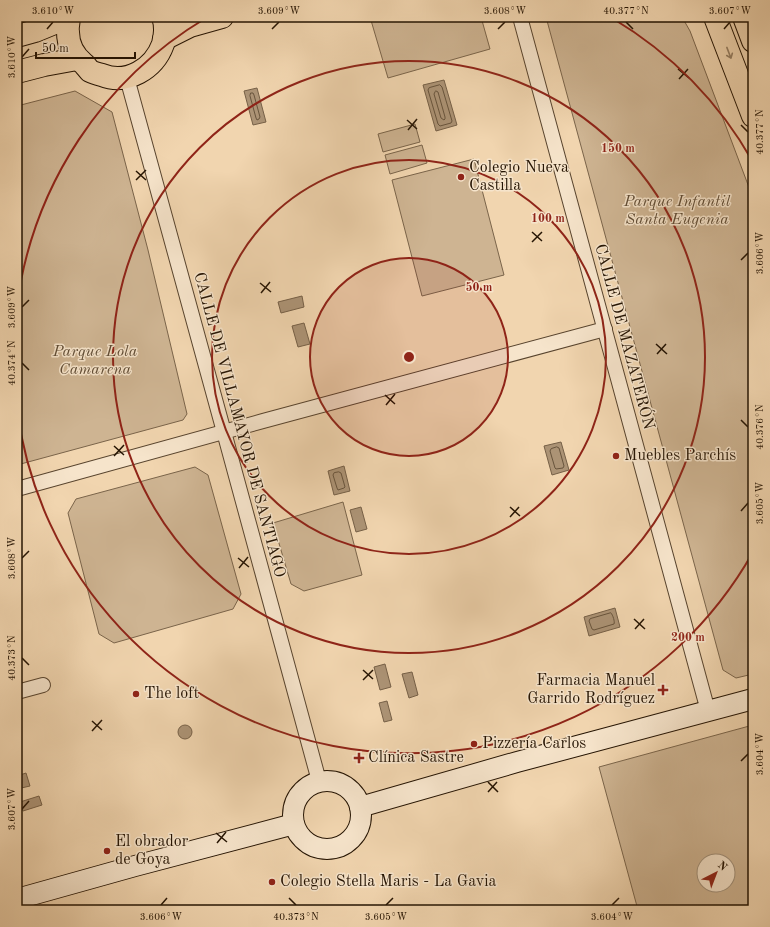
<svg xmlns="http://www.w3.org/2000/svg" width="770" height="927" viewBox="0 0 770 927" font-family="'Old Standard TT',serif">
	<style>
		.green { fill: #ceb492; stroke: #7a644a; fill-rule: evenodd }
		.water { fill: #ac9375; stroke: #766047 }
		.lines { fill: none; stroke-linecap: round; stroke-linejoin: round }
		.shore { stroke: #68543c; stroke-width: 1 }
		.minor-casing { stroke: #58442e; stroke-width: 16 }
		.secondary-casing { stroke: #251403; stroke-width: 22 }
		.primary-casing { stroke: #251403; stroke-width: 24 }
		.minor { stroke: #f6e4cb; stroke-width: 14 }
		.secondary { stroke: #f6e4cb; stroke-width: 20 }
		.primary { stroke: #f1d5af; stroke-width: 22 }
		.oneway { stroke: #957e62 }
		.ticks { fill: none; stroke: #251403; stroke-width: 1.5 }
		.ring { fill: none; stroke: #8f2418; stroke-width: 2 }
		.poi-dot { fill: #8f2418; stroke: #f6e4cb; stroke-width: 1.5 }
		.labels { text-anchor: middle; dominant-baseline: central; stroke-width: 3; stroke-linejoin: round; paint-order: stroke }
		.poi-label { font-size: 16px; fill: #251403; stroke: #f6e4cb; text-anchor: start }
		.park-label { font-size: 16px; font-style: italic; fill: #604c35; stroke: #f6e4cb }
		.street-label { font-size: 16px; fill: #251403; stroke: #f6e4cb }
		.centre { fill: #8f2418; stroke: #f6e4cb; stroke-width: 2 }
		.ring-label { font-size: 12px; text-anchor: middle; font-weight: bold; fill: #8f2418; stroke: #f6e4cb; stroke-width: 3; stroke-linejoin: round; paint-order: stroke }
		.neatline { fill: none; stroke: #251403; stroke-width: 1.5 }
		.ticks-label { font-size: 10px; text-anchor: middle; fill: #251403 }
	</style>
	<rect width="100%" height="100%" fill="#f1d5af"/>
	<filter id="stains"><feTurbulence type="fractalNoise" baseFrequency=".005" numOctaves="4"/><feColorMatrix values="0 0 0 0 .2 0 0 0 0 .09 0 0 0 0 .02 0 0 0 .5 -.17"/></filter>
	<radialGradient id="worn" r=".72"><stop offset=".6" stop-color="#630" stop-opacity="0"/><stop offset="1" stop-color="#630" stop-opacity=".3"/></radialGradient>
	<g class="green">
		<polygon points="370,17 481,17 490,49 388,78"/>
		<polygon points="546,17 682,17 690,31 753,198 753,674 736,678 723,670"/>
		<polygon points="75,91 112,112 148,250 187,414 183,420 17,465 17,106"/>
		<polygon points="415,124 420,142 383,152 378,134"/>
		<polygon points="422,145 427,163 390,174 385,155"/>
		<polygon points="474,159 504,275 422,296 392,180"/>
		<polygon points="195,467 208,475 241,594 233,609 114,643 99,634 68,513 76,499"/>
		<polygon points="343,502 362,575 304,591 291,584 273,523"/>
		<path d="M753,725v185h-115l-39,-143zM704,861h24v24h-24z"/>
	</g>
	<g class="water">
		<polygon points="444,80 457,125 436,131 423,85"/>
		<polygon points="257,88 266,122 253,125 244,91"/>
		<polygon points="302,296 304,307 281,313 278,302"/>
		<polygon points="304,323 310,344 298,347 292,326"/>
		<polygon points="561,442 569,470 552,475 544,446"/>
		<polygon points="344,466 350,491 334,495 328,471"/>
		<polygon points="361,507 367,529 356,532 350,510"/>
		<polygon points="615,608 620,627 589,636 584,617"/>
		<polygon points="385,664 391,687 380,690 374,667"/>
		<polygon points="412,672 418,695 409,698 402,674"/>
		<polygon points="387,701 392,720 384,722 379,703"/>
		<circle cx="185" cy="732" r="7"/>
		<polygon points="26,773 30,786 17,789 17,776"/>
		<polygon points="39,796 42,805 23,811 20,802"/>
	</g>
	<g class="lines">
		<g class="shore">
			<polygon points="440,85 442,87 452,121 451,123 440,126 438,124 428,90 429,88"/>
			<polygon points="436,91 438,92 445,117 445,119 444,120 441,118 434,94 435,92"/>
			<polygon points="251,93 253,93 254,95 260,117 259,119 257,120 256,118 250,96"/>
			<polygon points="557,447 559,448 564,466 563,468 556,469 555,468 550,451 551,449"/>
			<polygon points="339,472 341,473 345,487 344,488 338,490 337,488 333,475 334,473"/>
			<path d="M611,613c2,2 4,9 3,11l-20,6 -2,-1 -3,-8 1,-2z"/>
		</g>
		<defs>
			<g id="minor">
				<polyline points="520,17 708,711"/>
				<polyline points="127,78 224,432 319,781"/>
				<polyline points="17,489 263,421 605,329"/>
				<polyline points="17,692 43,685"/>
			</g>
			<g id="secondary">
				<circle cx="327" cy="815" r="34"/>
				<polyline points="360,807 517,762 753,699"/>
				<polyline points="17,899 135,866 294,824"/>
			</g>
			<g id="primary">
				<path d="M69,17c0,5 -2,10 -1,15 0,13 6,24 16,32 2,2 4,5 6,7 4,2 8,3 12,4 25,10 52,-6 61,-31 2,-8 3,-19 0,-27"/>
				<polyline points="715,17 753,116"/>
				<polyline points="744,17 753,41"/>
				<polyline points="17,36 35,31 69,17"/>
				<polyline points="164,39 190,26 222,17"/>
				<polyline points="17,72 44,65 77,59"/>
			</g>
		</defs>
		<use href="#minor" class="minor-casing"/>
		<use href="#secondary" class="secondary-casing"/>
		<use href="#primary" class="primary-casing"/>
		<use href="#minor" class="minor"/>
		<use href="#secondary" class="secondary"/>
		<use href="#primary" class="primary"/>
	</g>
	<defs><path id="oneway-shaft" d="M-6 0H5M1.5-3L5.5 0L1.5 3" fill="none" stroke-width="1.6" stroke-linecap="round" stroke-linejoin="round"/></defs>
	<use class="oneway" href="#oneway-shaft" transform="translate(729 53) rotate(69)"/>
	<path class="ticks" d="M626,22l7,7M47,29l6,-7M272,29l7,-7M498,29l7,-7M724,29l6,-7M22,57l7,-8M678,69l11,9M679,79l9,-10M407,120l10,9M741,125l7,7M408,130l9,-11M136,171l10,9M136,180l10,-10M532,232l10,9M532,242l10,-10M741,260l7,-7M260,283l11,9M261,293l9,-11M22,307l7,-7M656,344l11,10M657,354l9,-10M22,363l7,7M385,395l10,9M386,405l9,-11M741,420l7,7M114,446l10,9M114,456l10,-11M510,507l10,9M741,511l7,-8M510,517l9,-10M22,558l7,-7M238,558l11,9M239,568l9,-11M634,619l11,10M635,629l9,-10M22,658l7,7M363,670l10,9M363,680l10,-10M92,721l10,9M92,731l10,-11M741,761l7,-7M488,782l10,10M488,792l9,-10M22,809l7,-8M216,833l11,9M217,843l9,-11M289,898l7,7M161,905l6,-7M386,905l7,-7M612,905l7,-7"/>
	<circle cx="409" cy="357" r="99" fill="#8f2418" fill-opacity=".12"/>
	<g class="ring">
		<circle cx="409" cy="357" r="99"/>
		<circle cx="409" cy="357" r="197"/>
		<circle cx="409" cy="357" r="296"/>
		<path d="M753 552A395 395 0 0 1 17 409M17 305A395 395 0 0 1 206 18M612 18A395 395 0 0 1 753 162"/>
	</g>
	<g class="poi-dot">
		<circle cx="461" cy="177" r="4"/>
		<circle cx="616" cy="456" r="4"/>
		<path d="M661 684h4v4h4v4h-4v4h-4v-4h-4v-4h4z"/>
		<circle cx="136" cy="694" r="4"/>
		<circle cx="474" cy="744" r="4"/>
		<path d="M357 752h4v4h4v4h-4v4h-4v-4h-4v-4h4z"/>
		<circle cx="107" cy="851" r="4"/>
		<circle cx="272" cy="882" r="4"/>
	</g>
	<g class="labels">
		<g class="poi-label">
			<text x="469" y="168">Colegio Nueva<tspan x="469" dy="18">Castilla</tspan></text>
			<text x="624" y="456">Muebles Parchís</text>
			<text x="655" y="681" text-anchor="end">Farmacia Manuel<tspan x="655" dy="18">Garrido Rodríguez</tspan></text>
			<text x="144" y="694">The loft</text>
			<text x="482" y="744">Pizzería Carlos</text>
			<text x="368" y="758">Clínica Sastre</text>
			<text x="115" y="842">El obrador<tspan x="115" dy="18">de Goya</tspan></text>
			<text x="280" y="882">Colegio Stella Maris - La Gavia</text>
		</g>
		<g class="park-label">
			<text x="677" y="202">Parque Infantil<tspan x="677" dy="18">Santa Eugenia</tspan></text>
			<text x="95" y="352">Parque Lola<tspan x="95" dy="18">Camarena</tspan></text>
		</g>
		<g class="street-label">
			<text transform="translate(624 337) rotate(75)">CALLE DE MAZATERÓN</text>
			<text transform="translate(239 425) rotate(75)">CALLE DE VILLAMAYOR DE SANTIAGO</text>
		</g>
	</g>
	<circle cx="409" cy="357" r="6" class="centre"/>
	<g class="ring-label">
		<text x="618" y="152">150 m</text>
		<text x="548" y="222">100 m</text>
		<text x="479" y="291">50 m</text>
		<text x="688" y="641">200 m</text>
	</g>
	<rect width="770" height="927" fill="none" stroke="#f1d5af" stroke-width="44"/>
	<g transform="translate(716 873) rotate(42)"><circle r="19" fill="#f6e4cb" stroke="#a2917b"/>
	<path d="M0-3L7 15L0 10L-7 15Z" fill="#8f2418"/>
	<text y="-6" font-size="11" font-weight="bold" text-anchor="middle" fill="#251403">N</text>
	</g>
	<path d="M36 52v6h99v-6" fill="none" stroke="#251403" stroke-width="2"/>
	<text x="42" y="52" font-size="12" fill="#251403" stroke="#f6e4cb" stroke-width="3" paint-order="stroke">50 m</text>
	<rect x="22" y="22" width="726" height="883" class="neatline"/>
	<g class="ticks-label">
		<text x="53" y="14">3.610°W</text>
		<text x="279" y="14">3.609°W</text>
		<text x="505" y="14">3.608°W</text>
		<text x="626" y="14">40.377°N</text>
		<text x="730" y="14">3.607°W</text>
		<text transform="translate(11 57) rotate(-90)" y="4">3.610°W</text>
		<text transform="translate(759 132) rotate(-90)" y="4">40.377°N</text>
		<text transform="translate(759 253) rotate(-90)" y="4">3.606°W</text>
		<text transform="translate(11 307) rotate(-90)" y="4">3.609°W</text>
		<text transform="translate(11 363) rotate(-90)" y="4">40.374°N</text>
		<text transform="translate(759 427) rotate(-90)" y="4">40.376°N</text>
		<text transform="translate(759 503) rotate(-90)" y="4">3.605°W</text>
		<text transform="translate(11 558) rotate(-90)" y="4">3.608°W</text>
		<text transform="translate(11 658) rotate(-90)" y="4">40.373°N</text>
		<text transform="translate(759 754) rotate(-90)" y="4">3.604°W</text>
		<text transform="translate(11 809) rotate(-90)" y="4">3.607°W</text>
		<text x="161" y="920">3.606°W</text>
		<text x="296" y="920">40.373°N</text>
		<text x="386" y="920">3.605°W</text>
		<text x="612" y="920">3.604°W</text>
	</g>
	<rect width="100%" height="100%" filter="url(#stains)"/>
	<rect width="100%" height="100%" fill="url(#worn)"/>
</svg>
